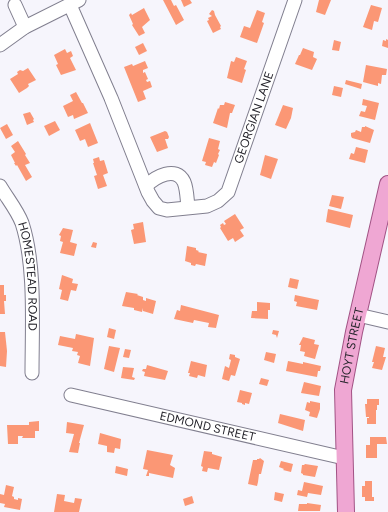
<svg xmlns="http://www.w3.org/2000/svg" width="388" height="512" viewBox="0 0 388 512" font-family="Figtree,sans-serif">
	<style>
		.building { fill: #fb9775 }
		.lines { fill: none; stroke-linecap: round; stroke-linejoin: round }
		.minor-casing { stroke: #817f8f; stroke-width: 15 }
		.major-casing { stroke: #a25385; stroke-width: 18 }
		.minor { stroke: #fff; stroke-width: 13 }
		.major { stroke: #efa7d3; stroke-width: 16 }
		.labels { text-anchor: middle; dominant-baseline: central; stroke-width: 3; stroke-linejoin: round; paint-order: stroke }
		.street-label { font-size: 12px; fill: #26252c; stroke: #f6f5fc }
	</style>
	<rect width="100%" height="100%" fill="#f6f5fc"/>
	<g class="building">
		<polygon points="163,0 171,0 174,6 176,5 184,20 176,25"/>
		<polygon points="181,0 190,0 192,3 184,7"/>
		<polygon points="319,0 331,0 325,15 316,12"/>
		<polygon points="371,5 382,8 378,22 374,21 372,30 363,27"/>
		<polygon points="144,8 150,20 142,27 145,33 139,36 132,25 133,24 129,15 131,13 132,15"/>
		<polygon points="212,10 214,11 215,15 221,26 220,27 221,29 213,33 207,21 209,20 208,18 212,16 209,14"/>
		<polygon points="257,10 265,13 262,22 264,23 257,43 240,37 244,26 250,28"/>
		<polygon points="386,39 388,40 388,48 382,46 383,40 386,41"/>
		<polygon points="334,40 341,42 339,51 332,50"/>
		<polygon points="143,43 147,51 139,55 135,47"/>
		<polygon points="303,48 314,52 313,57 317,59 312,70 295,64 299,55 300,55"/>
		<polygon points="65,49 67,53 71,51 73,56 70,58 76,70 61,75 56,65 58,64 54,55"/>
		<polygon points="236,57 247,61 244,69 246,70 245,73 242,83 227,78 231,61 234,62"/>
		<polygon points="145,61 148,68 143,70 143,73 145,72 148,79 146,80 147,82 150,81 152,87 143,91 146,99 138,102 124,67 132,64 133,66"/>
		<polygon points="366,65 387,69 386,75 382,75 381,84 378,83 378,86 363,82"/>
		<polygon points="28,68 36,80 28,84 29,86 27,88 19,93 10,79 18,74 17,72 20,70 23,71"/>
		<polygon points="346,80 362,84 361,89 345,84"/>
		<polygon points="334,86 343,88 341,97 332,95"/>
		<polygon points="76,92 82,103 83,103 88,113 74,119 73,115 68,117 63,106 73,101 70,95"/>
		<polygon points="363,99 379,103 375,120 359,116 361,111 365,112 367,106 362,105"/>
		<polygon points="225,102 235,105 232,113 230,113 227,128 213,123 218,108 219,109 220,105 224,105"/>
		<polygon points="283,105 293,108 291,118 286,129 275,125"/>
		<polygon points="30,112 34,119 33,120 34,122 27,125 23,114"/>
		<polygon points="55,121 60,130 49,136 44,126"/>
		<polygon points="90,123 98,143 88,147 85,139 80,141 75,130"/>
		<polygon points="7,124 13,135 6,139 0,128"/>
		<polygon points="365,126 374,130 370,143 352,138 351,136 351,133 355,132 356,130 361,132 362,127 365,127"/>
		<polygon points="165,131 167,132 169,137 168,139 165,139 168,148 157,152 150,137"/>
		<polygon points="209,138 220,141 218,149 220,150 218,154 219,155 216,163 214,162 212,167 205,165 206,162 202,161"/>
		<polygon points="18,141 26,154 25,155 30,163 25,165 32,177 26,181 17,165 16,166 14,163 15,163 11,155 15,152 11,146"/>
		<polygon points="356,147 368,150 365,163 349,159 351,153 354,154"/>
		<polygon points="265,155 278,159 271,179 260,175"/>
		<polygon points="99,157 100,161 104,160 108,173 103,175 107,186 98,189 94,176 97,175 93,163 94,163 93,159"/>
		<polygon points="332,195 344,197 341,209 329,206"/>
		<polygon points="328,209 353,215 350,228 326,222"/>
		<polygon points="235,214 244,228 240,230 244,236 235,242 233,238 228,241 220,228 221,227 220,225 223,223 224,225 226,224 224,221"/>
		<polygon points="143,222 146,242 134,244 131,230 134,229 133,224"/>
		<polygon points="63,228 73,230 70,242 77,244 74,256 60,253 63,242 60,241 61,236 59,235"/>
		<polygon points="93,242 97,243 96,248 91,247"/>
		<polygon points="187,246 196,248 196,250 199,251 198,252 207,254 205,266 196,264 195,266 191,265 191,263 185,261"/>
		<polygon points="62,275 73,279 72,283 78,284 76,291 71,290 68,301 60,299 62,290 59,289"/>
		<polygon points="290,278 299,280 297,289 288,287"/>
		<polygon points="0,285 4,285 4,295 6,295 6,301 4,301 5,314 0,314"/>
		<polygon points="126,292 138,294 137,295 143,297 143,300 146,301 146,298 156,301 153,314 143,311 143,308 142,312 134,310 134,308 122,306"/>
		<polygon points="295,295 319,300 317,310 296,306 297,302 294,301"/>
		<polygon points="257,302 270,303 270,310 268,310 268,319 251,318 252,311 257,311"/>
		<polygon points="181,305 219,315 216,328 208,327 209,323 194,320 193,323 174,319 177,310 180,311"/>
		<polygon points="109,328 116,330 114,339 107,337"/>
		<polygon points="273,330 279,331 277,338 276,335 272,334"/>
		<polygon points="0,332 5,332 7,351 6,367 0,366"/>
		<polygon points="76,334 94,338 90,366 78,363 80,356 77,355 78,352 72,351 73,348 58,345 60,336 75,339"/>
		<polygon points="303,337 315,340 314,344 319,345 315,359 304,356 305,352 300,351 301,345 299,345"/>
		<polygon points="109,346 120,348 114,372 104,369"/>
		<polygon points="376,346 385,348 383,357 386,357 382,370 372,368 374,362 372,362"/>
		<polygon points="125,349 131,350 129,358 123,357"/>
		<polygon points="266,352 276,354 274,363 264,360"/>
		<polygon points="230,354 235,355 235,357 240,359 235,376 231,375 229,381 222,379 225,366 229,368 231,360 229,359"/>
		<polygon points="191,361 207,365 205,377 198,375 197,378 189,376 190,373 188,373"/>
		<polygon points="288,361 303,364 303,362 321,366 320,371 318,371 317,377 286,371"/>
		<polygon points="147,365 168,371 165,380 144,376 145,372 142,371 143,369 146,369"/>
		<polygon points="123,367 134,368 132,377 135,378 134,380 121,378"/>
		<polygon points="261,378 269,380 267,386 259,384"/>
		<polygon points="304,382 321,386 319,396 301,393"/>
		<polygon points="240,390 252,393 249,404 245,403 245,405 242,404 242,403 237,402"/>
		<polygon points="367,399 379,399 379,405 377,405 377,410 376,410 376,424 367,424 367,418 369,418 369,417 366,417 365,404 367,404"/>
		<polygon points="310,401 320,403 320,409 317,418 309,416 310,412 305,410 307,402 310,403"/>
		<polygon points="280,414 305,420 303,431 278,423"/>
		<polygon points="39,421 39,431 35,431 35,438 22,438 23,436 18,436 18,444 8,444 7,425 29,425 29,422"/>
		<polygon points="67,422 84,425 79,443 80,443 78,453 69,452 74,434 66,433"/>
		<polygon points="100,433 121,439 120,449 115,448 114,453 107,452 107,446 98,444"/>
		<polygon points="370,437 386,437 387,444 377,444 377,458 366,458 366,445 370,445"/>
		<polygon points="147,450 173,455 170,465 175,468 173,478 149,473 149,476 146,476 148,470 143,469"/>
		<polygon points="204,451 212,452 212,454 222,457 219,470 208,468 207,472 202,471 203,467 201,466"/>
		<polygon points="260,458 264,461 261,474 259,474 258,482 257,486 248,484 253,460 257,460 257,459 259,459"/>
		<polygon points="281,461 293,464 291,472 283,470 284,469 279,467"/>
		<polygon points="305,464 318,466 315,477 303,475 303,474 301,473 302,465 304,465"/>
		<polygon points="116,466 128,469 127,476 115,473"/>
		<polygon points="365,481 372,481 372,497 374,497 374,501 365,501 365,497 362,497 362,486 365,486"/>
		<polygon points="304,482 323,486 321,495 308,493 307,497 297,495 298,490 302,491"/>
		<polygon points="6,485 14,487 12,496 14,497 14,499 18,500 18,498 22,499 20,510 4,507 5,504 0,503 0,494 4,495"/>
		<polygon points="275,492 284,494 282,502 274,500"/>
		<polygon points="57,494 65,495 64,501 74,503 75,498 82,499 79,512 54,512"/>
		<polygon points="192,496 194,503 185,506 183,499"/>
		<polygon points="307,503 321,505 320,511 298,511 299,504 307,504"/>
	</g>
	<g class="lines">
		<defs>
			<g id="minor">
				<polyline points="15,5 25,27"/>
				<path id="s1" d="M70,5l41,93 37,94 5,9 6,7 8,2 40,-4 11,-5 10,-9 67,-192"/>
				<polyline points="0,45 25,27 79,0"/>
				<path id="s2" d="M0,186c7,12 17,24 22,37 14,43 10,104 10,150"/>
				<path d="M146,186c9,-9 30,-21 38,-4 3,7 3,17 4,25"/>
				<polyline points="358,315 388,322"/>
				<path id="s3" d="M71,395l273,63"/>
			</g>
			<g id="major">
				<path id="s4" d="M346,512l-3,-122 11,-58 34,-148"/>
			</g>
		</defs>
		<use href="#minor" class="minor-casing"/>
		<use href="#major" class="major-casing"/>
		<use href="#minor" class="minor"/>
		<use href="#major" class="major"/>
	</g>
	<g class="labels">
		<g class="street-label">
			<text stroke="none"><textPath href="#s1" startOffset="375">GEORGIAN LANE</textPath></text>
			<text stroke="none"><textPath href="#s2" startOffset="97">HOMESTEAD ROAD</textPath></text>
			<text stroke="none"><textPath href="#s4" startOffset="167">HOYT STREET</textPath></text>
			<text stroke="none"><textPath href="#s3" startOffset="140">EDMOND STREET</textPath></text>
		</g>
	</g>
</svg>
